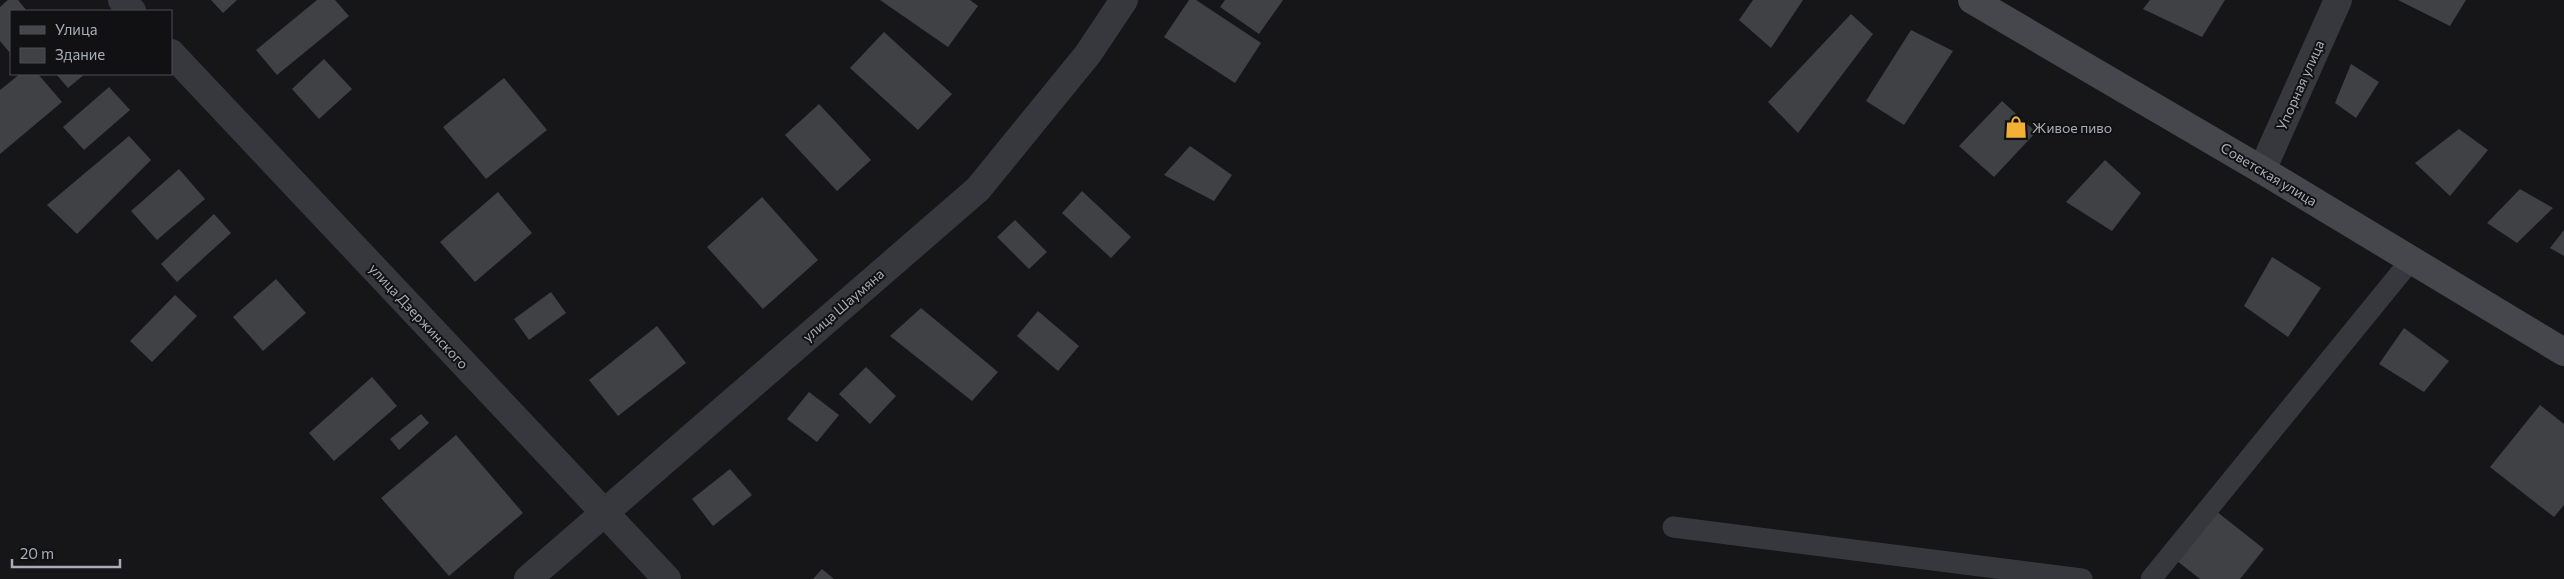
<svg xmlns="http://www.w3.org/2000/svg" width="2564" height="579" viewBox="0 0 2564 579" font-family="Commissioner,sans-serif">
	<style>
		.building { fill: #404145 }
		.lines { fill: none; stroke-linecap: round; stroke-linejoin: round }
		.lane { stroke: #37383d; stroke-width: 21 }
		.street { stroke: #37383d; stroke-width: 28 }
		.secondary { stroke: #45474d; stroke-width: 28 }
		.labels { text-anchor: middle; dominant-baseline: central; stroke-width: 4; stroke-linejoin: round; paint-order: stroke }
		.street-label { font-size: 14px; fill: #a8adb8; stroke: #111113 }
		.poi-label { font-size: 14px; fill: #a8adb8; stroke: #111113; text-anchor: start }
	</style>
	<rect width="100%" height="100%" fill="#161618"/>
	<g class="building">
		<polygon points="8,0 18,0 27,11 11,11 11,54 0,41 0,7"/>
		<polygon points="211,0 237,0 223,13"/>
		<polygon points="317,0 335,0 349,16 277,75 256,50"/>
		<polygon points="880,0 970,0 978,6 948,47"/>
		<polygon points="1189,0 1196,0 1261,43 1235,83 1164,37"/>
		<polygon points="1225,0 1283,0 1259,34 1220,7"/>
		<polygon points="1753,0 1803,0 1771,48 1739,20"/>
		<polygon points="2150,0 2225,0 2202,37 2143,9"/>
		<polygon points="2398,0 2466,0 2450,26"/>
		<polygon points="1851,14 1873,34 1798,133 1768,102"/>
		<polygon points="1911,30 1953,51 1904,125 1866,101"/>
		<polygon points="884,32 952,94 918,130 850,68"/>
		<polygon points="324,59 352,89 319,119 292,89"/>
		<polygon points="2351,64 2379,82 2356,118 2335,103"/>
		<polygon points="20,74 38,74 62,102 0,154 0,90"/>
		<polygon points="56,74 85,74 68,88"/>
		<polygon points="504,78 547,130 486,179 443,127"/>
		<polygon points="109,87 130,110 84,150 63,127"/>
		<polygon points="2002,101 2036,132 1994,177 1959,146"/>
		<polygon points="819,104 871,160 837,191 785,135"/>
		<polygon points="2459,129 2488,150 2450,196 2415,163"/>
		<polygon points="129,136 151,160 77,234 47,205"/>
		<polygon points="1190,146 1232,175 1214,201 1164,175"/>
		<polygon points="2105,160 2141,193 2112,231 2066,202"/>
		<polygon points="179,169 205,199 157,240 131,211"/>
		<polygon points="2520,189 2553,208 2517,243 2487,223"/>
		<polygon points="1082,191 1131,237 1111,258 1062,213"/>
		<polygon points="498,192 532,233 475,282 440,242"/>
		<polygon points="762,197 818,260 763,309 707,247"/>
		<polygon points="214,214 231,233 177,282 161,264"/>
		<polygon points="1015,220 1047,252 1029,269 997,237"/>
		<polygon points="2564,230 2564,256 2550,248"/>
		<polygon points="2272,257 2321,288 2288,337 2244,306"/>
		<polygon points="276,279 306,313 263,351 233,317"/>
		<polygon points="551,292 566,313 529,340 514,319"/>
		<polygon points="175,295 197,316 152,362 130,341"/>
		<polygon points="921,308 998,372 972,401 890,336"/>
		<polygon points="1038,311 1079,346 1058,371 1017,336"/>
		<polygon points="657,326 686,363 618,416 589,380"/>
		<polygon points="2404,328 2449,361 2424,392 2379,364"/>
		<polygon points="866,367 896,396 870,424 839,394"/>
		<polygon points="372,377 397,406 334,461 309,433"/>
		<polygon points="809,392 839,415 817,442 787,419"/>
		<polygon points="2540,405 2564,424 2564,505 2554,517 2490,467"/>
		<polygon points="421,414 429,423 399,450 390,439"/>
		<polygon points="456,435 523,513 449,576 381,498"/>
		<polygon points="730,469 752,495 713,526 692,499"/>
		<polygon points="2216,511 2264,549 2240,579 2200,579 2177,561"/>
		<polygon points="822,569 834,579 813,579"/>
	</g>
	<g class="lines">
		<g class="lane">
			<polyline points="1673,527 2082,579"/>
			<polyline points="2151,579 2411,260"/>
		</g>
		<g class="street">
			<polyline points="122,0 132,11"/>
			<polyline points="171,53 667,579"/>
			<polyline points="2262,170 2338,0"/>
			<polyline points="528,579 978,189 1088,54 1124,0"/>
		</g>
		<polyline class="secondary" points="1972,0 2262,170 2564,352"/>
	</g>
	<defs>
		<symbol id="shop-bare" viewBox="-9 -9 18 18"><path d="M-5-2.5h2.3a2.7 3.5 0 0 1 5.4 0H5L5.5 6h-11ZM-1.5-2.5h3a1.5 2.3 0 0 0-3 0Z" fill="#f2b134" stroke="#111113" stroke-width="2.5" paint-order="stroke"/></symbol>
	</defs>
	<g fill-rule="evenodd">
		<use href="#shop-bare" x="2000" y="111" width="32" height="32"/>
	</g>
	<g class="labels">
		<g class="street-label">
			<text transform="translate(2300 85) rotate(-66)">Упорная улица</text>
			<text transform="translate(2269 174) rotate(31)">Советская улица</text>
			<text transform="translate(843 305) rotate(-41)">улица Шаумяна</text>
			<text transform="translate(419 316) rotate(47)">улица Дзержинского</text>
		</g>
		<g class="poi-label">
			<text x="2032" y="127">Живое пиво</text>
		</g>
	</g>
	<rect x="10" y="10" width="162" height="65" fill="#111113" stroke="#4d4f55"/>
	<rect x="20" y="26" width="25" height="8" fill="#45474d" stroke="#4d4f55"/>
	<text x="55" y="35" font-size="15" fill="#a8adb8">Улица</text>
	<rect x="20" y="48" width="25" height="15" fill="#404145" stroke="#4d4f55"/>
	<text x="55" y="60" font-size="15" fill="#a8adb8">Здание</text>
	<path d="M12 559v8h108v-8" fill="none" stroke="#a8adb8" stroke-width="2.5"/>
	<text x="20" y="559" font-size="15" fill="#a8adb8" stroke="#111113" stroke-width="4" paint-order="stroke">20 m</text>
</svg>
